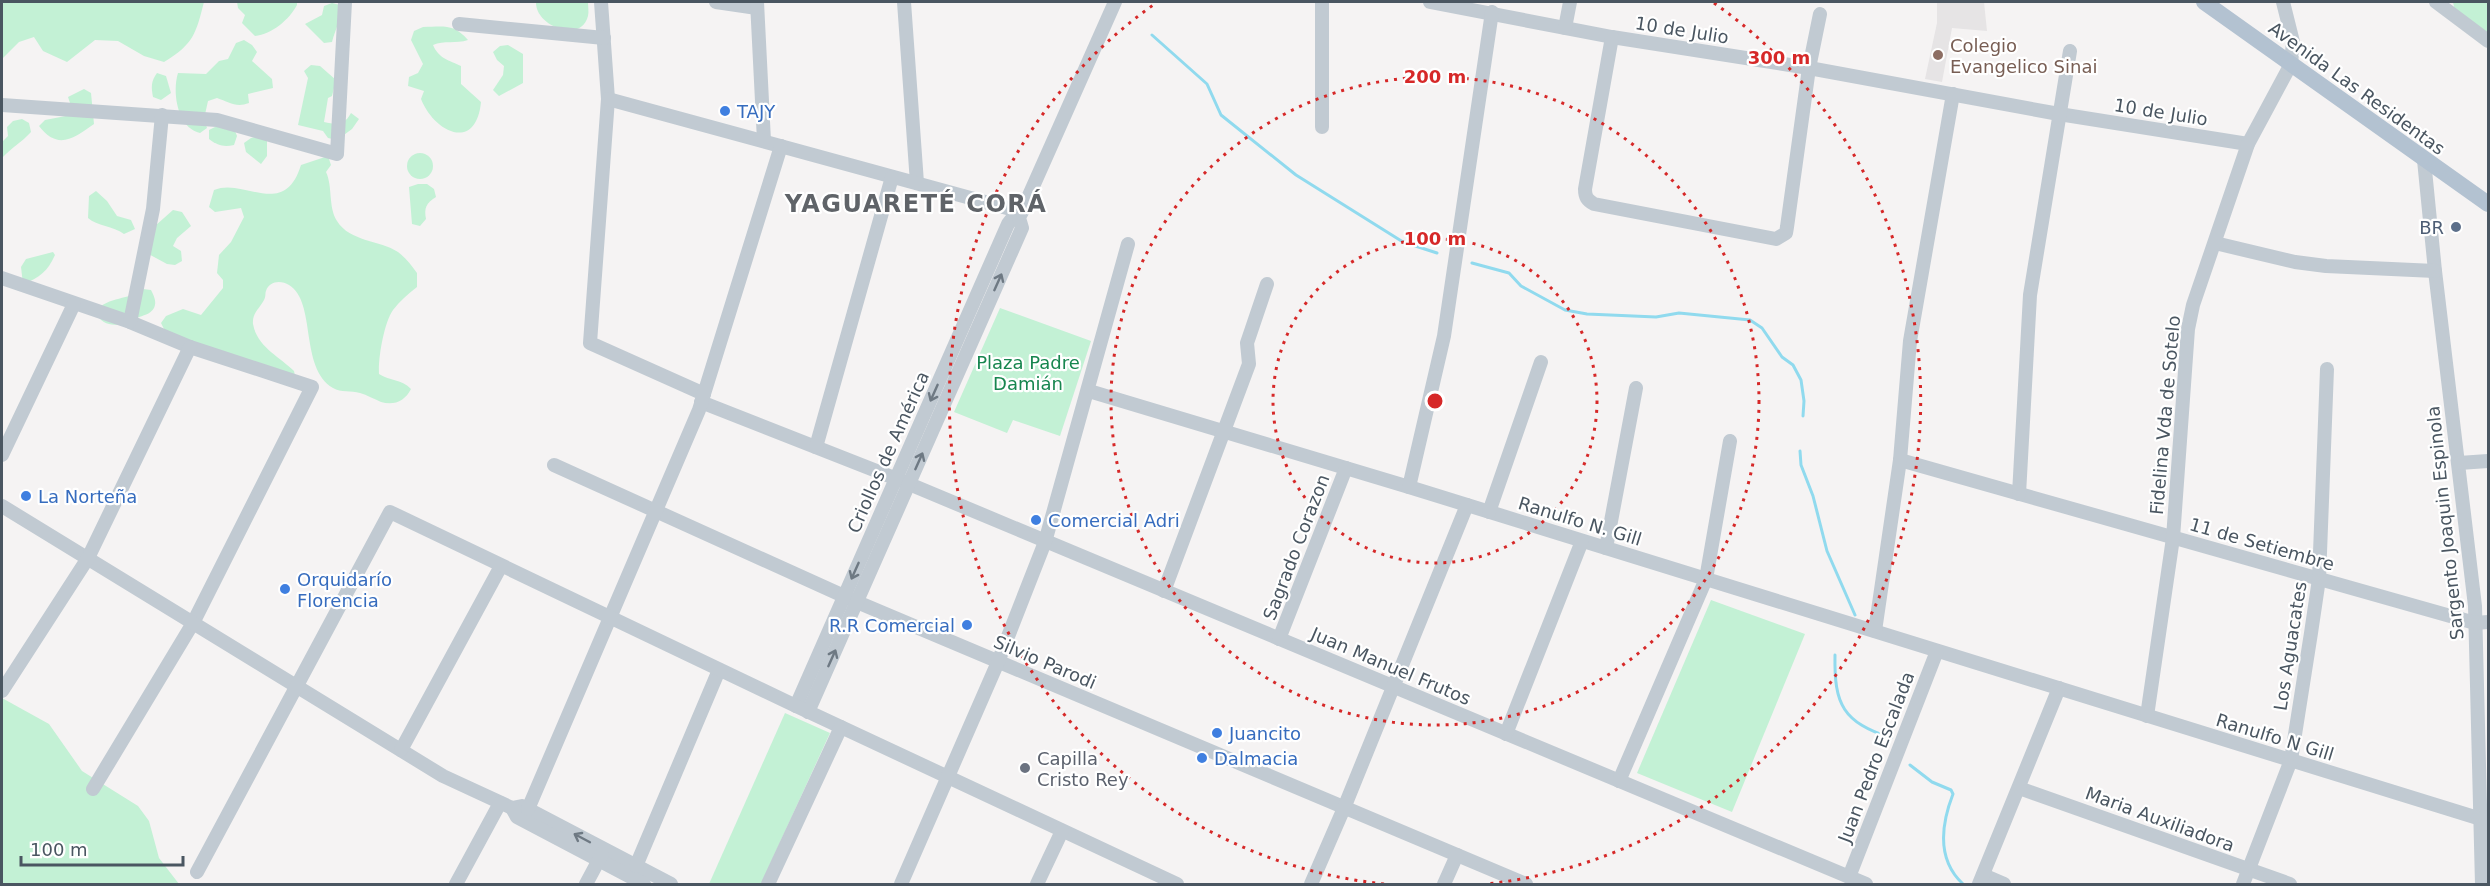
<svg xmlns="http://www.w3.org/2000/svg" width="2490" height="886" viewBox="0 0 2490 886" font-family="'DejaVu Sans',sans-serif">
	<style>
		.education { fill: #e6e4e5 }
		.green { fill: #c3f1d5 }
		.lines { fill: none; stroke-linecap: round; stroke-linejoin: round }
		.stream { stroke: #90daee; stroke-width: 3 }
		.minor { stroke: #c1cad2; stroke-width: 14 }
		.major { stroke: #b3c2d1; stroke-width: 16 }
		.oneway { stroke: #6e7983 }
		.ring { fill: none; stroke: #d62828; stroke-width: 3; stroke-dasharray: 3 6 }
		.education-dot { fill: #8d6e63; stroke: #fff; stroke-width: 2 }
		.shop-dot { fill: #3f7fe0; stroke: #fff; stroke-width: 2 }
		.service-dot { fill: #5c6f8a; stroke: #fff; stroke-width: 2 }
		.worship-dot { fill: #6b7280; stroke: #fff; stroke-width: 2 }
		.labels { text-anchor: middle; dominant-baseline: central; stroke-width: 4.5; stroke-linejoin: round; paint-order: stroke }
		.street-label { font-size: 18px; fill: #4a5661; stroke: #fff }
		.education-label { font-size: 18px; fill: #785e54; stroke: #fff; text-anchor: start }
		.shop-label { font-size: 18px; fill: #366cbe; stroke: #fff; text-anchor: start }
		.service-label { font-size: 18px; fill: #4e5e75; stroke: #fff; text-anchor: end }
		.park-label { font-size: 18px; fill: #17864f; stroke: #fff }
		.worship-label { font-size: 18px; fill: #5b616d; stroke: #fff; text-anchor: start }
		.district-label { font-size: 24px; font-weight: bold; letter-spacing: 1.5px; fill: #5f6368; stroke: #fff }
		.centre { fill: #d62828; stroke: #fff; stroke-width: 3 }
		.ring-label { font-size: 18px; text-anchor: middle; font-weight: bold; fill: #d62828; stroke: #fff; stroke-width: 4.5; stroke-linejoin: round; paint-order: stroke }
	</style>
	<rect width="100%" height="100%" fill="#f5f3f3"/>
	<polygon class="education" points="1937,2 1984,2 1987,31 1952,28 1942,82 1925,79 1937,23"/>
	<g class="green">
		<path d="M2,2h202c-8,31 -10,42 -40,60l-20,-6 -26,-15 -23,-1 -28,22 -24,-11 -9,-14 -15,5 -17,17z"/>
		<path d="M237,2h60v3c-8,15 -25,29 -42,31l-13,-13 3,-8 -7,-7z"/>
		<path d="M536,2h52c0,4 1,10 0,14 -7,28 -53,10 -52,-14z"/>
		<polygon points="2453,2 2488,2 2488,37 2456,16"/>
		<path d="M332,3l12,3c-3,13 -9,24 -12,36l-8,1 -19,-19 17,-9 2,-9z"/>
		<path d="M423,27c20,0 30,-4 45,13 -12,4 -24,0 -35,5 6,14 16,15 28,21v18l20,18c-5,51 -47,30 -60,-3l3,-8 -16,-5 1,-9 9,-4 5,-9 -12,-24 3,-9z"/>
		<path d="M244,40l8,5 5,7 -5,9 20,18 1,9 -25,6 1,9c-13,5 -20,-1 -32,-5l-9,3 -4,18 3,9 -7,5c-23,-5 -28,-41 -22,-60l28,1 13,-13 9,-2 8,-16z"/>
		<polygon points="508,45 523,54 523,83 499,96 493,90 503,75 504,66 497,60 493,52 500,46"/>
		<path d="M311,65l9,1 16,14 -4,16 -4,2 -4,24c13,3 20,4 27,-9l8,6 -7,10 -15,11 -9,-2 -5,-7 -25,-6 10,-47 -4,-7z"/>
		<path d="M157,73l9,3 5,17 -10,7 -8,-3c-2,-10 -2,-16 4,-24z"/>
		<path d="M84,89l7,4 3,31c-20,14 -36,27 -55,2l6,-6 26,-5v-9l-3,-9z"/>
		<path d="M22,119l7,4 2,9c-9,10 -20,16 -29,26v-16l6,-6 -1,-9 6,-6z"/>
		<path d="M217,126l18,5 2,5 -3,9c-10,2 -16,1 -25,-6v-9z"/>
		<polygon points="259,136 267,140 267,156 261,164 246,152 244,143 251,138"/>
		<circle cx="420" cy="166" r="13"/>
		<path d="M328,156l3,9 -5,7c7,15 2,35 11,49 13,21 43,19 61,31 8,6 14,14 19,21v14c-9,7 -17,14 -24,23 -9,13 -15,48 -14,64 11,7 23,5 32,15 -6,12 -17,17 -30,13 -7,-3 -14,-7 -21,-9 -9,-3 -19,0 -27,-5 -34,-20 -16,-86 -44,-103 -8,-5 -20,-4 -23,6 -1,2 0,6 -2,9 -4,8 -12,13 -11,24 4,23 27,33 41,47l2,10 -131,-50 -4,-8 5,-7 17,-7 18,6 22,-27v-8l-6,-7 2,-18 12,-13 13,-25 -3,-9 -26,4 -6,-5 5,-17c30,-13 70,30 87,-25z"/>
		<path d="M418,184h9l7,5 2,8c-10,6 -12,11 -10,22l-6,7 -8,-2 -3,-37z"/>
		<path d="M96,191l11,10 10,15 14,4 4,9 -11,5c-11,-8 -27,-8 -36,-16l1,-22z"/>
		<polygon points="173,210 182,212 191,226 177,238 173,246 181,251 182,261 175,265 167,264 143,251 146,234"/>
		<path d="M53,252l2,3c-7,16 -16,23 -32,29l-2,-17 5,-8z"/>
		<path d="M143,289l8,1c3,6 6,12 3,18 -4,7 -11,7 -17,10 -16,8 -32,12 -42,-6 14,-17 34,-11 48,-23z"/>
		<polygon points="1000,308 1091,341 1060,436 1013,420 1007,433 954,412"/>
		<polygon points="1711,600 1805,634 1732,812 1637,773"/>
		<polygon points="2,698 49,724 82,771 138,806 149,821 159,858 179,884 2,884"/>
		<polygon points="785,713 830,733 761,884 709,884"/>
	</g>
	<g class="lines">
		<g class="stream">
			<polyline points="1152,35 1207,84 1221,115 1296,175 1403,242 1437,253"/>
			<polyline points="1472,263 1509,273 1521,286 1565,310 1587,314 1656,317 1679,313 1750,320 1762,328 1782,357 1793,365 1801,380 1804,401 1803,416"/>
			<polyline points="1800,451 1801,465 1813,496 1827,551 1855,615"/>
			<path d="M1835,655c-1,50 8,67 56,83"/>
			<path d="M1910,765l22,17 19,8 2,4c-12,31 -16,66 10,90"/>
		</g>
		<g class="minor">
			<polyline points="601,2 608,99 590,343 704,394"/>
			<polyline points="716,2 757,8"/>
			<polyline points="757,2 764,141"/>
			<polyline points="904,2 917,183"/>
			<polyline points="1322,2 1322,127"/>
			<polyline points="1430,2 1612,37 1809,68 2059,114 2248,144"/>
			<polyline points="2436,2 2488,41"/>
			<polyline points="459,24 604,38"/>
			<polyline points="1565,28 1570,2"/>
			<path d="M1612,37l-27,152c0,8 2,11 9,15l182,35 10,-6 1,-6 22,-159 11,-54"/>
			<polyline points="608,99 1022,212"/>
			<polyline points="2,105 217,120 337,154 345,2"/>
			<polyline points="2424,160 2435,271 2475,606 2482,884"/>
			<polyline points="2215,243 2295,262 2326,266 2435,271"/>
			<polyline points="2,278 130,322 190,347 312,387 193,623 93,789"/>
			<polyline points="130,322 153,209 162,115"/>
			<polyline points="1089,391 1409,487 2481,819"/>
			<polyline points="701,402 902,481 1866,884"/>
			<polyline points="816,447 892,177"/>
			<polyline points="2,455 74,304"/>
			<polyline points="1900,460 2475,623 2488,622"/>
			<polyline points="2459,463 2488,461"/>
			<polyline points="554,465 857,602 1526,884"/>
			<polyline points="1409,487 1444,336 1492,12"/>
			<polyline points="2019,494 2030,295 2070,51"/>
			<polyline points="2,506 443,776 512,808 522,806 671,884"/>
			<polyline points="1489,512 1541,362"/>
			<polyline points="1606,548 1636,388"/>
			<polyline points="1164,591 1249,364 1247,343 1267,284"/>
			<polyline points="1875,631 1900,460 1910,341 1953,94"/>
			<polyline points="1279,639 1346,468"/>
			<polyline points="2,691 88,558 190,347"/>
			<polyline points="796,706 1008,224 1011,220 1019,218"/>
			<polyline points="808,712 1022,228 1019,218 1115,2"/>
			<polyline points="2147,716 2173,538 2188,329 2193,305 2248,144 2291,64 2293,42 2283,2"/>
			<polyline points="1506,734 1582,541"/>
			<polyline points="401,750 501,566"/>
			<polyline points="1619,781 1706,579 1730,441"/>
			<polyline points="2019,788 2290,884"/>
			<polyline points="512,808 517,817 644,884"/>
			<polyline points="528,809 699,410 781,146"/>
			<polyline points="636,866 719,670"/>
			<polyline points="197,872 390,512 796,706 1177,884"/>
			<polyline points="1983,875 2004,884"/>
			<polyline points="1849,877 1937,651"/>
			<polyline points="456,884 500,803"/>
			<polyline points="586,884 602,854"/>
			<polyline points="768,884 841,727"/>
			<polyline points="901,884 998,662 1045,542 1128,244"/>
			<polyline points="1037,884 1062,831"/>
			<polyline points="1311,884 1344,808 1467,505"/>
			<polyline points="1444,884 1457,855"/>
			<polyline points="1979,884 2059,688"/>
			<polyline points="2243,884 2291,760 2311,633 2319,579 2327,369"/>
		</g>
		<polyline class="major" points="2204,2 2488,204"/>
	</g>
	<defs><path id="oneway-shaft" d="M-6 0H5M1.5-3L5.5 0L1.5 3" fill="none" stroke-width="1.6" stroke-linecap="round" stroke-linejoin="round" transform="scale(1.5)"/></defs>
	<g class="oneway">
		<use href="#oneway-shaft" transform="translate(998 282) rotate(-66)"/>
		<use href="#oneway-shaft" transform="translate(934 393) rotate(114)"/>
		<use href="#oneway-shaft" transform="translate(919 461) rotate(-66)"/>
		<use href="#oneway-shaft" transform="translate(855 571) rotate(114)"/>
		<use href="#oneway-shaft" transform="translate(832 658) rotate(-66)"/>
		<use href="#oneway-shaft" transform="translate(582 838) rotate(-152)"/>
	</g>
	<g class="ring">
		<circle cx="1435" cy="401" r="162"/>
		<circle cx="1435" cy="401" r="324"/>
		<path d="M1384 884A486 486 0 0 1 1156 3M1714 3A486 486 0 0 1 1486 884"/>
	</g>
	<circle class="education-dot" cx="1938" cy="55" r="6"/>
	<g class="shop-dot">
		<circle cx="725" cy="111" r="6"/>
		<circle cx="26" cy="496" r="6"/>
		<circle cx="1036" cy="520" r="6"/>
		<circle cx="285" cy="589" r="6"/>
		<circle cx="967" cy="625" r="6"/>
		<circle cx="1217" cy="733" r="6"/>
		<circle cx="1202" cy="758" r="6"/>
	</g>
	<circle class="service-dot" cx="2456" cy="227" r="6"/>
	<circle class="worship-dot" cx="1025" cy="768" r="6"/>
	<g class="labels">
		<g class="street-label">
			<text transform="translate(1682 30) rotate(9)">10 de Julio</text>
			<text transform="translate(2357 88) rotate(36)">Avenida Las Residentas</text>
			<text transform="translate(2161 112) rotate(9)">10 de Julio</text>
			<text transform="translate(2165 415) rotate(-85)">Fidelina Vda de Sotelo</text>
			<text transform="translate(888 452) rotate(-66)">Criollos de América</text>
			<text transform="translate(1580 521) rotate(17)">Ranulfo N. Gill</text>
			<text transform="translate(2445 523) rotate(-96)">Sargento Joaquin Espinola</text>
			<text transform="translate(2262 544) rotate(16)">11 de Setiembre</text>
			<text transform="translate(1296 547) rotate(-69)">Sagrado Corazon</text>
			<text transform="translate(2290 646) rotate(-81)">Los Aguacates</text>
			<text transform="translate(1045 662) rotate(23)">Silvio Parodi</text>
			<text transform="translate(1391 666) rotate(23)">Juan Manuel Frutos</text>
			<text transform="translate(2275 737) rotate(17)">Ranulfo N Gill</text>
			<text transform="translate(1876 757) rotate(-69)">Juan Pedro Escalada</text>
			<text transform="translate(2160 819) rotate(20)">Maria Auxiliadora</text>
		</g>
		<g class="education-label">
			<text x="1950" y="45">Colegio<tspan x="1950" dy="21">Evangelico Sinai</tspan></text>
		</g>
		<g class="shop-label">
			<text x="737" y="111">TAJY</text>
			<text x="38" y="496">La Norteña</text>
			<text x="1048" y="520">Comercial Adri</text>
			<text x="297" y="579">Orquidarío<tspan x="297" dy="21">Florencia</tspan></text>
			<text x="955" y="625" text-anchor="end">R.R Comercial</text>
			<text x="1229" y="733">Juancito</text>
			<text x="1214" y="758">Dalmacia</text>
		</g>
		<g class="service-label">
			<text x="2444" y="227">BR</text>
		</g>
		<g class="park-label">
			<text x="1028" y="362">Plaza Padre<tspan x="1028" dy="21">Damián</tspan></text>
		</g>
		<g class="worship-label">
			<text x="1037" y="758">Capilla<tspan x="1037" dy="21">Cristo Rey</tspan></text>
		</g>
		<g class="district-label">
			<text x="916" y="204">YAGUARETÉ CORÁ</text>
		</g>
	</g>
	<circle cx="1435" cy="401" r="9" class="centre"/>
	<g class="ring-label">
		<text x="1779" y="64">300 m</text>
		<text x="1435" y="83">200 m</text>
		<text x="1435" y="245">100 m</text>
	</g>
	<rect width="2490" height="886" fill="none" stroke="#4a5661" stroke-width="6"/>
	<path d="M21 856v9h162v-9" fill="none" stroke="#4a5661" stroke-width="3"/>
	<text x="30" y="856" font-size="18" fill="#4a5661" stroke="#ffffff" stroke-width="4.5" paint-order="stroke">100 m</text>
</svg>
